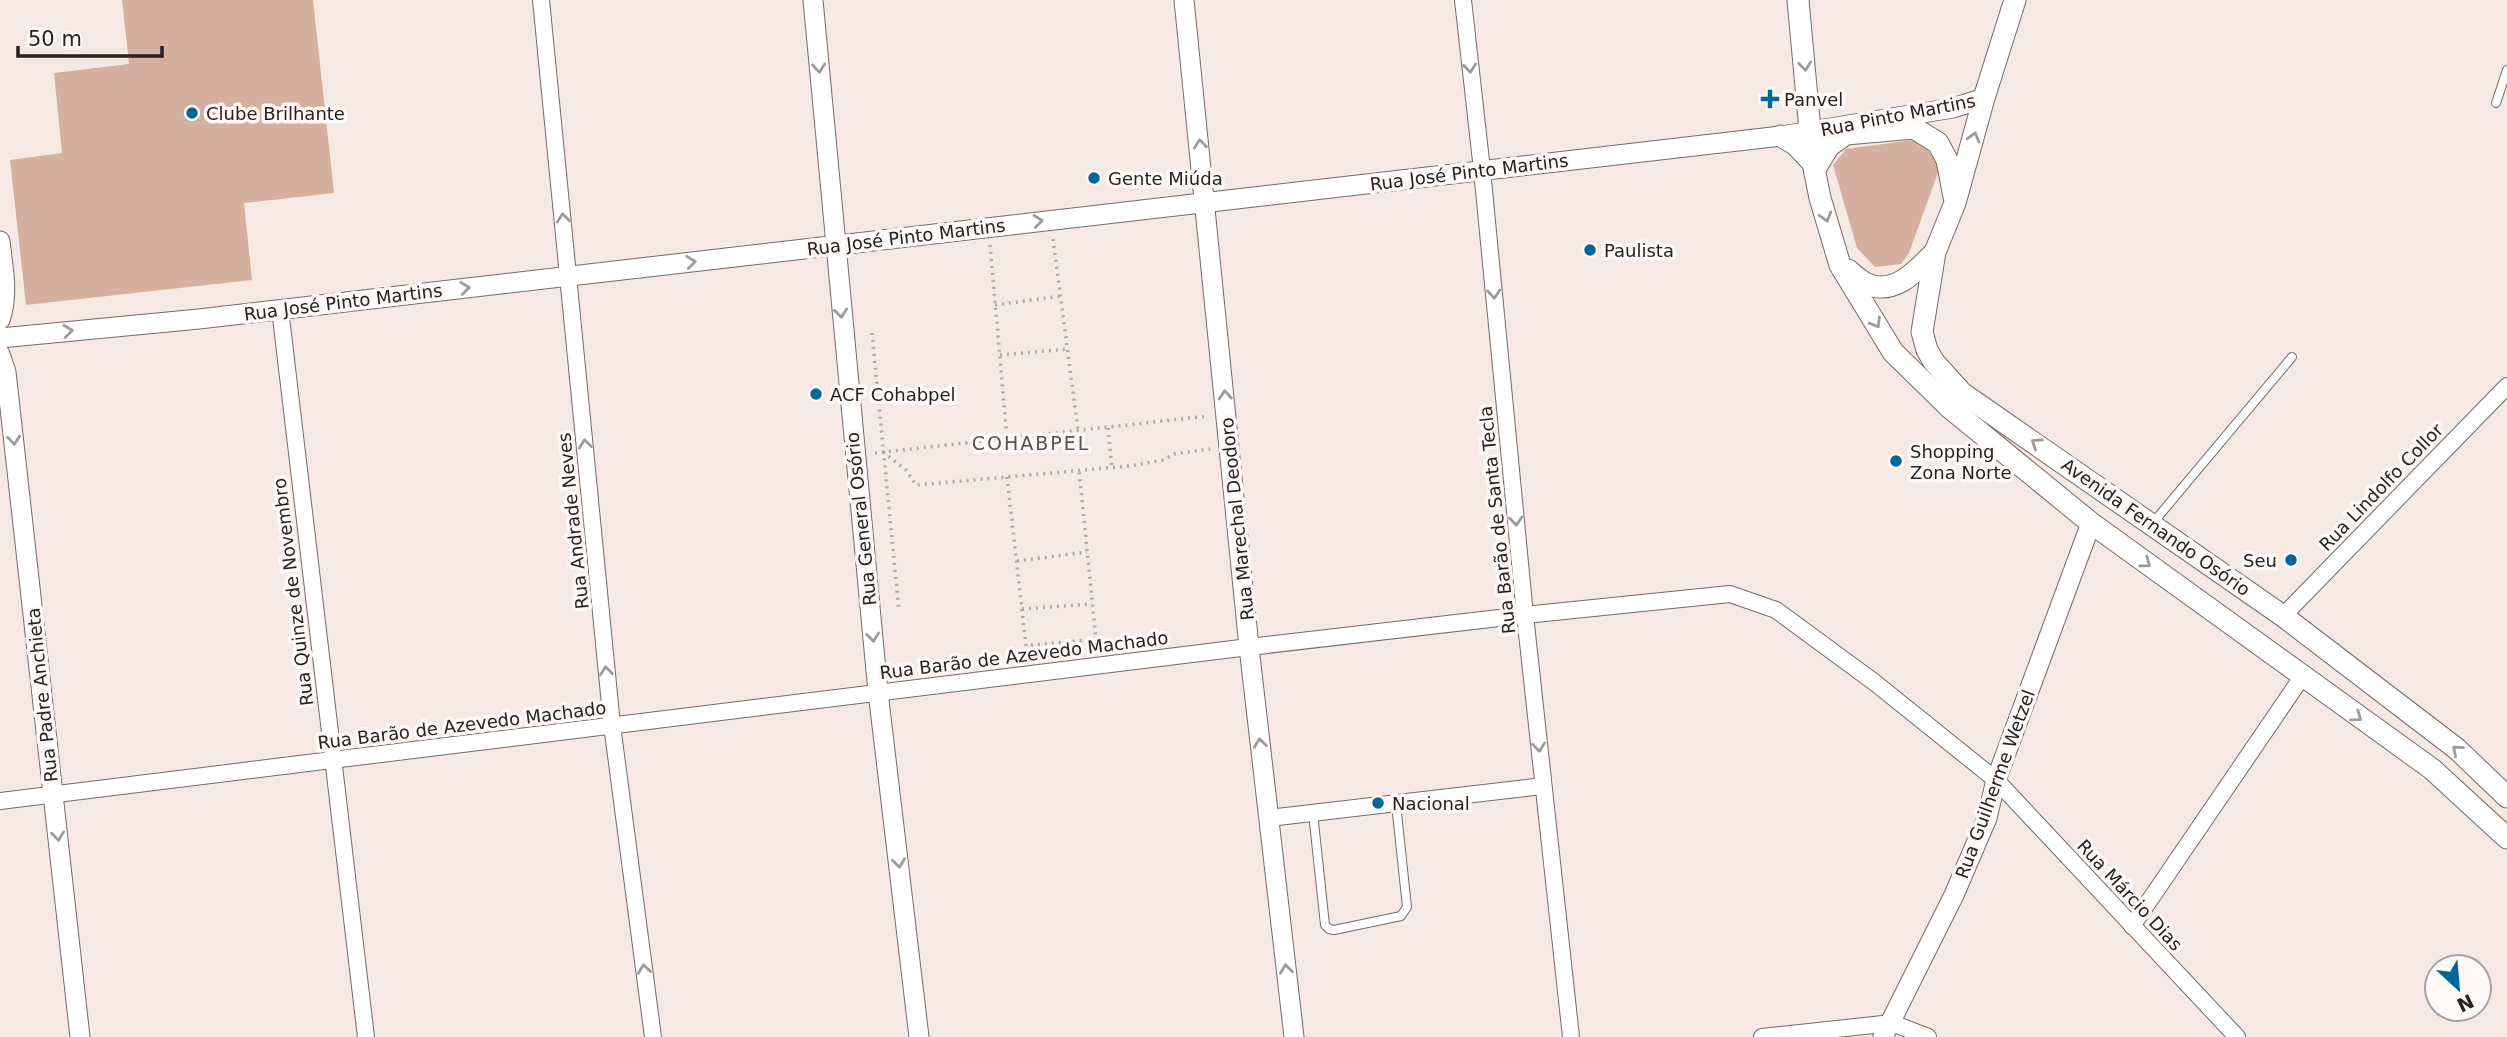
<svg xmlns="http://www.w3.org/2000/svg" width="2507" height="1037" viewBox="0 0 2507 1037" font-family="'DejaVu Sans',sans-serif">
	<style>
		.green { fill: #d5b09f }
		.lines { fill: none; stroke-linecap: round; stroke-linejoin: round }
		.service-casing { stroke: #756a65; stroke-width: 10 }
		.minor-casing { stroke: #756a65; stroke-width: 18 }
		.tertiary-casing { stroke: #756a65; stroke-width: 21 }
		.secondary-casing { stroke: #756a65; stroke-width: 23 }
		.path { stroke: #b1a7a2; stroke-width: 3.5; stroke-dasharray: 2 5; stroke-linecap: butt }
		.service { stroke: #fff; stroke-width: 8 }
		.minor { stroke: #fff; stroke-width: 16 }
		.tertiary { stroke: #fff; stroke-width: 19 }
		.secondary { stroke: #fff; stroke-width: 21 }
		.oneway { stroke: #9e9c9b }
		.poi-dot { fill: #006896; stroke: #fef8f6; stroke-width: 2.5 }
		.labels { text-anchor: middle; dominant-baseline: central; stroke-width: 7; stroke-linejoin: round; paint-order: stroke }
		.poi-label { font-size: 18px; fill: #272220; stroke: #fef8f6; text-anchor: start }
		.street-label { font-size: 18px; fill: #272220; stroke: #fef8f6 }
		.neighbourhood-label { font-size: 19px; letter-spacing: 2px; fill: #5a4f4b; stroke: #fef8f6 }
	</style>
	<rect width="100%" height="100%" fill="#f6e9e3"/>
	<g class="green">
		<polygon points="122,0 313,0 334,193 244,203 252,280 26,305 10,160 62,153 54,73 129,64"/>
		<polygon points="1920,139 1940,167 1909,253 1901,264 1875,267 1857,248 1833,165 1846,149"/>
	</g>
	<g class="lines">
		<defs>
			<g id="service">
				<polyline points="2496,103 2507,70"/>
				<polyline points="2152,524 2292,357"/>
				<polyline points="1313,813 1325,925 1329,929 1334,930 1401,916 1407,907 1396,804"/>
			</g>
			<g id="minor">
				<polyline points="541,0 612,725 653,1037"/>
				<polyline points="1463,0 1482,170 1525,615 1571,1037"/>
				<polyline points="280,309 366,1037"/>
				<polyline points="2283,616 2507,386"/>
				<polyline points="0,801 1249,647 1525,615 1730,594 1776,610 1874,682 1996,780 2237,1037"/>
				<polyline points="1269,818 1543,786"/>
				<polyline points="2132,926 2302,677"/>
				<polyline points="1762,1037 1892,1023 1928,1037"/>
			</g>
			<g id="tertiary">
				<polyline points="813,0 878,692 919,1037"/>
				<polyline points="1184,0 1249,647 1294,1037"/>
				<path d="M0,241c3,27 9,53 0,79"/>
				<polyline points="0,338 199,319 1781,136 1953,108 1984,98"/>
				<polyline points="0,354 6,372 80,1037"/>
				<polyline points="1883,1037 1954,895 1987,818 1996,780 2091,523"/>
			</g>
			<g id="secondary">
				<polyline points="1798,0 1813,163 1820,198 1840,265 1893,352 1949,407 2091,523 2432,769 2507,838"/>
				<polyline points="2015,0 1984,98 1955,203 1935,252 1922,332 1927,350 1934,362 1962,393 2283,616 2457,749 2507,797"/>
				<polyline points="1781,136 1796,145 1813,163"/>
				<polyline points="1815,169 1829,146 1846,134 1914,128 1938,143 1947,160 1954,197"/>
				<path d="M1848,270c5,4 12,11 19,14 28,12 50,-14 68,-32"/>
			</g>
		</defs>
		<use href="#service" class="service-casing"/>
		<use href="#minor" class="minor-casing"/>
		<use href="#tertiary" class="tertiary-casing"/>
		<use href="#secondary" class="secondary-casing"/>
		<g class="path">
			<polyline points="1053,239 1078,430"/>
			<polyline points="990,245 1007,438"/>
			<polyline points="995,305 1061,296"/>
			<polyline points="872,333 899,611"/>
			<polyline points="1000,355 1068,349"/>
			<polyline points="1108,428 1112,468"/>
			<polyline points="883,452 906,470 916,485 1130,466 1163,460 1174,454 1210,449"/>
			<polyline points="875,453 1208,416"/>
			<polyline points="1007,477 1026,646 1096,639 1079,470"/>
			<polyline points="1017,561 1087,552"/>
			<polyline points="1022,609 1092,604"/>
		</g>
		<use href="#service" class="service"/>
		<use href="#minor" class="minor"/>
		<use href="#tertiary" class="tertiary"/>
		<use href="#secondary" class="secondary"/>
	</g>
	<defs><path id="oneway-chevron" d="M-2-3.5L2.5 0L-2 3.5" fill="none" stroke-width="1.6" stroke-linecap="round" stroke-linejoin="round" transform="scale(1.75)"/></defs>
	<g class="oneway">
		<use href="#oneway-chevron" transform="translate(1805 66) rotate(84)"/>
		<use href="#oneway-chevron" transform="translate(819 68) rotate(85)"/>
		<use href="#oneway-chevron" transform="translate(1470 68) rotate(84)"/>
		<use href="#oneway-chevron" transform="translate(1974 137) rotate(-75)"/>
		<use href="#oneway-chevron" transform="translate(1200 144) rotate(-96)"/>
		<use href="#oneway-chevron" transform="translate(1826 217) rotate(73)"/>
		<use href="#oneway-chevron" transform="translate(563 218) rotate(-96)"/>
		<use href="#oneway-chevron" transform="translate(1038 221) rotate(-7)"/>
		<use href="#oneway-chevron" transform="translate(691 262) rotate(-7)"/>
		<use href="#oneway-chevron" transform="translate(465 288) rotate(-7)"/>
		<use href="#oneway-chevron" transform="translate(1494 294) rotate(85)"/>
		<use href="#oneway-chevron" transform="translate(841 313) rotate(84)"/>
		<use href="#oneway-chevron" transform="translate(1876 323) rotate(59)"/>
		<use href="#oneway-chevron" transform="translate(68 331) rotate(-6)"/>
		<use href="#oneway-chevron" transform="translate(1225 395) rotate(-95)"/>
		<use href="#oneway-chevron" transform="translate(14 440) rotate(84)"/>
		<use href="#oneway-chevron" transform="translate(2036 443) rotate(-146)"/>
		<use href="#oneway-chevron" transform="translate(585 444) rotate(-96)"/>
		<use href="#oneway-chevron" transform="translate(1516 521) rotate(85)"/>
		<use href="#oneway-chevron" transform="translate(2146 563) rotate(36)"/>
		<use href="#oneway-chevron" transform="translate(873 637) rotate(84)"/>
		<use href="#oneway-chevron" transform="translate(606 671) rotate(-96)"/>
		<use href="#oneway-chevron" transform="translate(2357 717) rotate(36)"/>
		<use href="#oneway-chevron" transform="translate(1260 743) rotate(-97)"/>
		<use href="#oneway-chevron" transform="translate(1539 747) rotate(84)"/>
		<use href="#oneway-chevron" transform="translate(2457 750) rotate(-139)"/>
		<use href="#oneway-chevron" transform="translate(58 836) rotate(84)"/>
		<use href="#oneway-chevron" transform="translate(899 863) rotate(83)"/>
		<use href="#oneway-chevron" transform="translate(644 969) rotate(-98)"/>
		<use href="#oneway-chevron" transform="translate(1286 969) rotate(-97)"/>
	</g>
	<g class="poi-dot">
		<path d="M1766.5 88.5h7v7h7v7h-7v7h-7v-7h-7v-7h7z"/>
		<circle cx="192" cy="113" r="7"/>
		<circle cx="1094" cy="178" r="7"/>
		<circle cx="1590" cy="250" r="7"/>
		<circle cx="816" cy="394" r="7"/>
		<circle cx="1896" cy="461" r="7"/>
		<circle cx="2291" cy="560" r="7"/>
		<circle cx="1378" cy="803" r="7"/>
	</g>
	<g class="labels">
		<g class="poi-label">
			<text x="1784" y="99">Panvel</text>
			<text x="206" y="113">Clube Brilhante</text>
			<text x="1108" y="178">Gente Miúda</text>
			<text x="1604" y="250">Paulista</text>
			<text x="830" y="394">ACF Cohabpel</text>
			<text x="1910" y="451">Shopping<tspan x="1910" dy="21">Zona Norte</tspan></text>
			<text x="2277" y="560" text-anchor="end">Seu</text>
			<text x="1392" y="803">Nacional</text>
		</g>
		<g class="street-label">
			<text transform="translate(1898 115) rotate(-11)">Rua Pinto Martins</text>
			<text transform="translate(1469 172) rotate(-7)">Rua José Pinto Martins</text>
			<text transform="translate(906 237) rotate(-7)">Rua José Pinto Martins</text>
			<text transform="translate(343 302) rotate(-7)">Rua José Pinto Martins</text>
			<text transform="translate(2381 487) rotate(-46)">Rua Lindolfo Collor</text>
			<text transform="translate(861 519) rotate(-96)">Rua General Osório</text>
			<text transform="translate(1237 519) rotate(-96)">Rua Marechal Deodoro</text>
			<text transform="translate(1497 520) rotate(-96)">Rua Barão de Santa Tecla</text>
			<text transform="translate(573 521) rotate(-96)">Rua Andrade Neves</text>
			<text transform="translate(2156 527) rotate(35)">Avenida Fernando Osório</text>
			<text transform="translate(293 592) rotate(-97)">Rua Quinze de Novembro</text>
			<text transform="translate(1024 655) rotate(-7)">Rua Barão de Azevedo Machado</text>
			<text transform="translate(42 695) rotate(-96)">Rua Padre Anchieta</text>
			<text transform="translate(462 725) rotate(-7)">Rua Barão de Azevedo Machado</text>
			<text transform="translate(1995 784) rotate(-70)">Rua Guilherme Wetzel</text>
			<text transform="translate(2130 895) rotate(47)">Rua Márcio Dias</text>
		</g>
		<g class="neighbourhood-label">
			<text x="1031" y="443">COHABPEL</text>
		</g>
	</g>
	<g transform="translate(2458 988) rotate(154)"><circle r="33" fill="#fef8f6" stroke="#a8a2a0" stroke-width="2"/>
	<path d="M0-5L12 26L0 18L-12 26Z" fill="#006896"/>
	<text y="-10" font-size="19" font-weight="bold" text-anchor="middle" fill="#272220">N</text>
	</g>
	<path d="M18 46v10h144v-10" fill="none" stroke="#272220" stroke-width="3.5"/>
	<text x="28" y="46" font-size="21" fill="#272220" stroke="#fef8f6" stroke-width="5" paint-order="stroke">50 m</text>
</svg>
